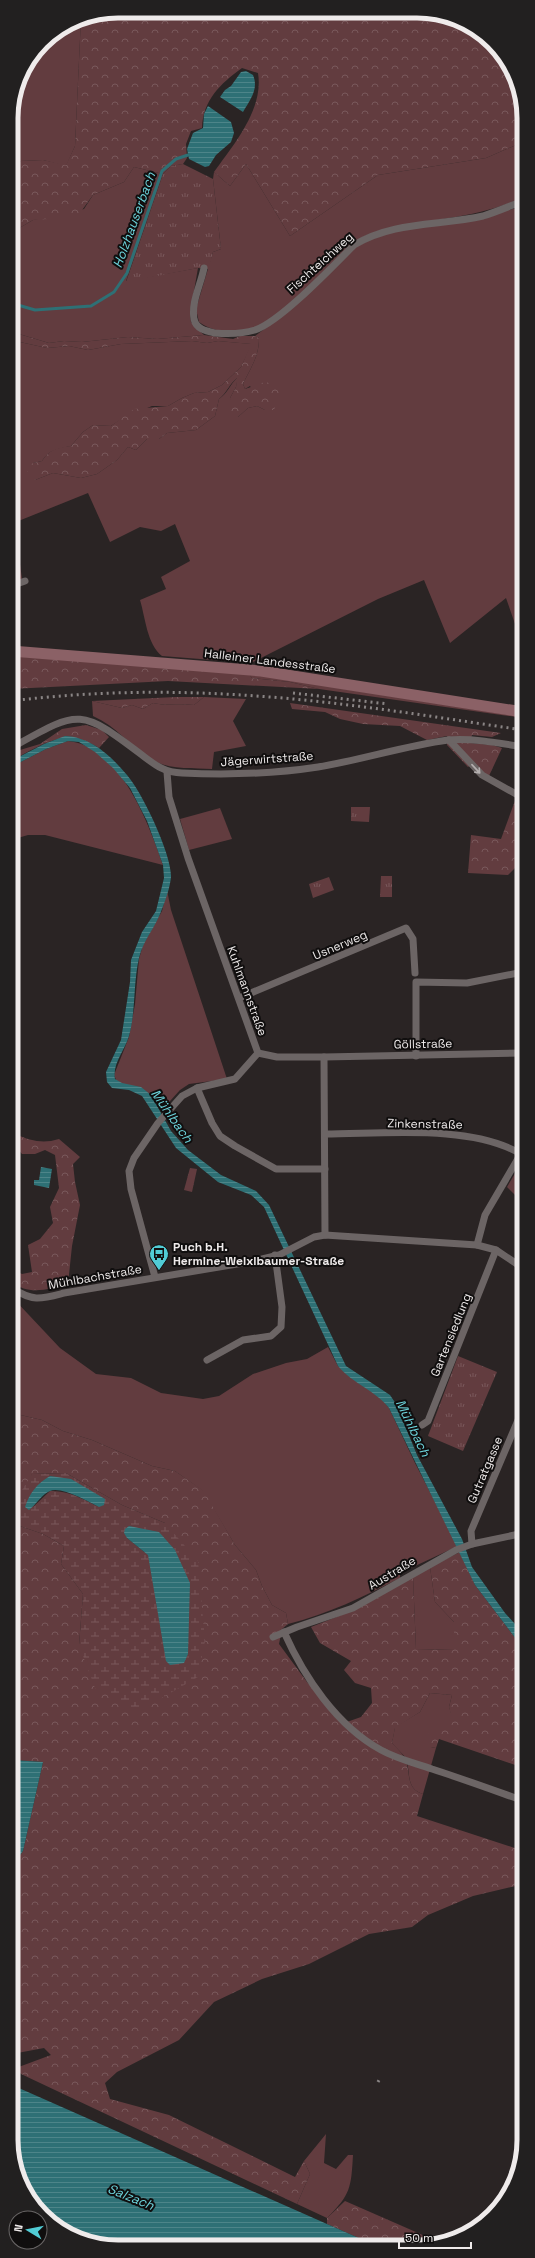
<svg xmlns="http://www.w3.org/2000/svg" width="535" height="2258" viewBox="0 0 535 2258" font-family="'Space Grotesk',sans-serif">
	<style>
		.green { fill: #623c3f }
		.forest { fill: url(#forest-crowns); fill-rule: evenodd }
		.wetland { fill: url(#wetland-marsh); fill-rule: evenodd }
		.park { fill: url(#park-tufts) }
		.water { fill: url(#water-rules) }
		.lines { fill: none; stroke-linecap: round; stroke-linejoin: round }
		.stream { stroke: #2e7075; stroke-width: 3 }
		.minor { stroke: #6c6565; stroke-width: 7 }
		.secondary { stroke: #8b6166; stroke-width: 11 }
		.rail { stroke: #8a8585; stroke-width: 3; stroke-dasharray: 2 4; stroke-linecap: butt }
		.oneway { stroke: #b4afaf }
		.labels { text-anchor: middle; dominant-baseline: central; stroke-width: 4; stroke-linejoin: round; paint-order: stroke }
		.street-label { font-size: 12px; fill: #efebeb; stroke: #100e0e }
		.poi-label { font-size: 12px; font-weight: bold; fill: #efebeb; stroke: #100e0e; text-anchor: start }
		.water-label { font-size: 13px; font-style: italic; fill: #6dd5dd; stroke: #100e0e }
		.rim { fill: none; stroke: #efebeb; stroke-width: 5 }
	</style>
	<defs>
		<pattern id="forest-crowns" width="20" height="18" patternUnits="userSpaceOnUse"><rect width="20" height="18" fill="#623c3f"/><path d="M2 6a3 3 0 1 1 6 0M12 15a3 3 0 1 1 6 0" fill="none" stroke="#79585b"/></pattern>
		<pattern id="wetland-marsh" width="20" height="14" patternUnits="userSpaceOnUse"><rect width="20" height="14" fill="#623c3f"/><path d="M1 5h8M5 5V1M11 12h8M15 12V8" fill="none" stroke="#79585b"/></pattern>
		<pattern id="park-tufts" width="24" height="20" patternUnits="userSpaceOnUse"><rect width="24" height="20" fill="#623c3f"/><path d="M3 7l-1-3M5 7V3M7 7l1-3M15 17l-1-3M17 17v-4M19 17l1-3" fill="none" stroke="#79585b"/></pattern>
		<pattern id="water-rules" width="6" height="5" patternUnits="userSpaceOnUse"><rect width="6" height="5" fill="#2e7075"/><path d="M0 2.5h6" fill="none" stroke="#4d8589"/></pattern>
	</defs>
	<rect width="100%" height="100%" fill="#2a2424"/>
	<g class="green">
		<path d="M81,18l-6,128 -9,20 -23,-6 -22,1 -10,10c0,-53 -4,-106 46,-139 8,-5 16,-12 24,-14z"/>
		<path d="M523,142v56c-25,10 -48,16 -74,20 -32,6 -61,6 -90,21 -27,25 -67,69 -99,86 -19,10 -45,9 -61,-3l-3,-13 17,-57 8,-3 -8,-70 1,-7 16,14 16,-22 44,72 88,-61 108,-17z"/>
		<polygon points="134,167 163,174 126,281 198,268 190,314 191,322 204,335 157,339 128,337 82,342 64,341 49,343 19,334 11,335 11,241 21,227 33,220 84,209 93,195 124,182"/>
		<path d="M523,203v444l-17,-49 -56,45 -26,-63 -46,19 -127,64 -89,-7c-15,-11 -17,-40 -22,-56l26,-11 -5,-12 29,-16 -15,-37 -14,7 -21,-4 -30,15 -22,-49 -77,31v-184l36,8 22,-2 19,4 33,-6 71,-3 15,2 11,-2 34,3 -11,23 -19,18 -14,7 -14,1 -12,5 -14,8h-16l-29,12 -12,8 -18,-1 -10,7 -12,14c-14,3 -21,3 -29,15l-9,2 2,17 18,-7 28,5 16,-4 20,-14 11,-13 8,3 11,-11h12l8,-6 29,-3 19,-14 4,-17c9,-6 11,-15 19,-22l-2,10 -6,11 8,19 10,-9 9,-2 8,4 -15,-24 -5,3 -2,-5c8,-17 16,-27 16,-46l-4,-2 28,-21 71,-67 33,-17 121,-21 9,-2z"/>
		<polygon points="11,534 19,557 22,579 11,583"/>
		<polygon points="249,674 523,717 523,718 319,689 290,682 252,678"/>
		<path d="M204,697l42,2 -13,22 13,25 -32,6 -2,17c-20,-1 -44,1 -61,-10 -21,-13 -35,-33 -58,-43l-1,-15 30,7 10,-3 11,4 10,-6c14,3 27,0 41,2z"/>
		<path d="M68,741c52,5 80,81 95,124l-118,-30h-17l-17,5v-73l35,-18z"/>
		<polygon points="220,808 232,839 189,850 180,819"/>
		<path d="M167,890l4,20 56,169 -38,5 -9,6 -19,21c-17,-28 -17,-19 -44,-29l-3,-7 15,-38 6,-33 4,-45 4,-14 19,-34z"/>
		<polygon points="523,1160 523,1203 507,1187"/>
		<path d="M12,1297l48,51 36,26 35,4 30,15 42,6 16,-3 34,-22 33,-11 21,-4 21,-12 10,19 43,32 8,10 26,55 43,83 -58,27v5c-37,19 -72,36 -112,46l-2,-11 -14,-8 -10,-19 -6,-16 -21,-25 -32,-54 -28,-20 -23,-5 -60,-26 -29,-9 -21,-11 -30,-7z"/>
		<polygon points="430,1567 435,1602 454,1622 454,1650 416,1649 413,1577"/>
		<path d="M430,1693l22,2 -3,12 4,12 -22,28 5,1 -13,46c-19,-6 -11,-23 -18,-37 -4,-5 -9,-9 -13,-14l3,-16 25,-15z"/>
		<path d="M326,2134l-2,29 12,6 12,-14h5c-2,33 -2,39 -26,63l-30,-14 13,-30 -6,-13z"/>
	</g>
	<g class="forest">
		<path d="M118,11l320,2 55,29 20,29 10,33v38l-37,16 -108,17 -88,61 -44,-72 -16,22 -16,-14c20,-28 50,-63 44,-99l-16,-5c-22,16 -39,32 -40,60l-11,3 -5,13 1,14 -4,6 -12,2 -8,8 -29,-7 -10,15 -31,13 -16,22 -44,3 -12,7 -10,14v-70l10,-10 22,-1 23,5 9,-19 6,-128z"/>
		<path d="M19,334l30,9 15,-2 18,1 46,-5 29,2 47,-4 29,4 7,-3h15l4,2c0,19 -8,29 -16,46l2,5 20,-7 12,3 4,8 -7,17h-9l-8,-4 -9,2 -10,9 -7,-1 -1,-18 6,-11 1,-9c-8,6 -10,15 -18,21l-4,17 -19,14 -29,3 -8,6h-12l-11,11 -8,-3 -11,13 -20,14 -16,4 -28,-5 -18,7 -9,-10 7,-7 9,-2c8,-12 15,-13 29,-15l12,-14 10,-7 18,1 23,-17 34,-3 14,-8 12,-5 14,-1 14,-7 19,-18 10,-23 -33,-3 -11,2 -15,-2 -71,3 -33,6 -19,-4 -22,2 -36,-8v-5z"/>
		<polygon points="11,656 249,674 252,678 290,682 319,689 168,681 11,689"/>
		<path d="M176,697h28l-10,8c-14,-2 -27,1 -41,-2l-10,6 -11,-4 -10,3 -30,-7z"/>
		<polygon points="290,703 501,733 492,737 472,735 470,743 492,745 502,748 488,778 472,764 468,767 447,745 447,736 427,740 400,726 363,724 340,719 325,712 292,709"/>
		<path d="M86,725l16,5 7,7 -10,11c-34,-22 -57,-3 -88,13v-6l9,-5 20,-6 22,-15z"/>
		<polygon points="516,798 523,802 523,860 508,875 468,873 471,835 501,839"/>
		<path d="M15,1134c16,7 28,10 44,5l21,18 -7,7 2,18 5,23 -8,41 -4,38c-19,5 -39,12 -56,-2v-13l10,5 10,-2 -4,-27 12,-6 13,-16 -3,-16 9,-19 -4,-33 -10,-5 -10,4h-13l-10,-12v-7z"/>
		<path d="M12,1413l30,7 21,11 29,9 60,26 23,5 29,20 31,54 21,25 6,16 10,19 14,8 2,11 -6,5 -3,15 28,38 37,41 17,-6 11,-14 -1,-15 -16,-5 -11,-13 7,-9 -31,-18 -9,-16 48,-19 54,-31 3,72 38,1v-28l-19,-20 -5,-35 30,-15 15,33 41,54 8,6v123l-85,-29 -3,9 -5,-1 -3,-13 16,-5 8,-10 -3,-12 3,-12 -22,-2 -10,19 -25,16 -3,15c4,4 9,9 12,14 8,14 0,31 19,37l-6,22 107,35v33l-51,12 -45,19 -16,12 -43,7 -60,30 -47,15 -48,23 -35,38 -62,32 -12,11 5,16 59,16 126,62 9,-16 6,13 -13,30 -276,-130 -5,-6 35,-13 -7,-7 -32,6v-188l11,-15 20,-89 -31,-2zM66,1473l56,32 43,18 -86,122 4,-51 -22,-30 3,-18 -21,-12 -26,-9 15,-51z"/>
		<polygon points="345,2201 441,2243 431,2246 377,2246 327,2224 327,2218"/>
	</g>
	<path class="wetland" d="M66,1473l56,32 43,18 33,38 7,80 -7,36 -59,34 -44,-23 -16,-43 4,-51 -22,-30 3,-18 -21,-12 -26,-9v-27l15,-24zM50,1476l49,31c-16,-8 -31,-17 -49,-16l-17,16zM159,1532l16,18 15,33 -2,71 -4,9 -18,-2 -18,-106 -21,-17z"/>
	<g class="park">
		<polygon points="183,164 213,179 221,249 213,252 209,269 198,268 126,282 163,174 171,166"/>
		<polygon points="351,807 370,807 369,822 351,821"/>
		<polygon points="381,876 392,876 392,897 380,897"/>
		<polygon points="329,877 334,890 313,898 309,884"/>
		<polygon points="190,1168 197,1169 192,1192 184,1190"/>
		<polygon points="458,1356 497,1372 463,1451 428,1436"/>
	</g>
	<g class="water">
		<path d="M246,71l7,4c6,14 -3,25 -10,37l-23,-15 5,-7 6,-4 10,-14z"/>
		<polygon points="208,106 231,122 234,133 231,142 216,155 209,166 205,167 189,159 187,149 193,133 203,128 204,114"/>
		<path d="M65,736c26,1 46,20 62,39 15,17 45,80 44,102 -1,10 -5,22 -9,32 -6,18 -19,31 -23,49 -6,26 -3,53 -10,78 -4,14 -17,28 -14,43l7,4 19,4 10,8 20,36 17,19 33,25 35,16 13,14 77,161 44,29 6,9 21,51 45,84 10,28 33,46 19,21v11l-8,-6 -41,-54 -86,-177c-14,-18 -36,-24 -51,-42l-74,-159 -13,-12 -33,-13 -42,-34 -34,-52 -13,-6 -17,-2 -5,-6 -1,-10 15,-32 9,-58 1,-22 11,-28 14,-21 8,-33 -1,-13 -16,-44 -17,-33 -17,-20 -18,-16 -16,-10 -11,-1 -22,8 -35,18v-6l33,-17z"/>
		<polygon points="41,1167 52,1169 49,1188 34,1185 34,1180 39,1180"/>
		<path d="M50,1476l21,3 34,20 -1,6 -5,2c-10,-5 -38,-21 -49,-16 -8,3 -14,14 -21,19l-4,-3c5,-15 12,-23 25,-31z"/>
		<polygon points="129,1526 159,1532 175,1550 190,1583 188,1654 184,1663 170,1665 166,1661 148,1555 127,1538 124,1533 125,1529"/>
		<polygon points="12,1760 43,1762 23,1851 12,1866"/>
		<polygon points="12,2085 327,2224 377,2246 97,2245 65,2233 38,2211 12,2154"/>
	</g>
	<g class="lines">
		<polyline class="stream" points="11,303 35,310 91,306 114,292 127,273 162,171 176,159 188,155"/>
		<g class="minor">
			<path d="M204,268c-3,16 -13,34 -10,51 2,10 12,12 21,14 13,1 27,1 40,-3 26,-9 78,-64 99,-85 40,-24 85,-19 129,-29 13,-4 27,-10 40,-15"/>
			<polyline points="11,586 25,581"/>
			<polyline points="449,740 482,775 523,798"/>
			<path d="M11,748c68,-38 68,-41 131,7 13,10 23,18 40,18 45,2 91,1 136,-6 43,-7 86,-21 130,-27 25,-2 51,3 75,7"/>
			<polyline points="167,772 169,797 188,858 258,1053 277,1057 324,1057 325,1235"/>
			<polyline points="239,998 406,928 413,939 415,973"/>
			<polyline points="416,1056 416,982 467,983 523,972"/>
			<polyline points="324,1057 523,1053"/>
			<polyline points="197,1088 212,1123 220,1136 235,1146 276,1169 325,1169"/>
			<path d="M325,1134c58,0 146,-10 196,20"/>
			<polyline points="477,1245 485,1215 523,1150"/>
			<polyline points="155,1277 131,1189 129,1171 134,1158 158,1123 182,1096 197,1088 235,1079 258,1053"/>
			<path d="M12,1288c21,14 29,11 52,5l185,-31 30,-7 35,-18 11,-2 152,10 19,5 27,18"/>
			<polyline points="207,1360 243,1340 271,1336 281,1327 282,1307 275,1255"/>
			<polyline points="422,1425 428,1421 496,1250"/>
			<polyline points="472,1544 471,1531 524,1406"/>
			<path d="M284,1632c20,45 53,94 97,118 16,9 34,13 51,19 31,10 61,21 92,32"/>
			<polyline points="273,1637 297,1627 353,1608 456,1550 472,1544 524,1533"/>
		</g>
		<polyline class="secondary" points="11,651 261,671 523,712"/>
		<g class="rail">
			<polyline points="293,693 388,704"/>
			<path d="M11,701c81,-10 164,-11 245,-5 90,6 178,21 267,34"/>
			<polyline points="378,2082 380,2078"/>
		</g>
	</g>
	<defs><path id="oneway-shaft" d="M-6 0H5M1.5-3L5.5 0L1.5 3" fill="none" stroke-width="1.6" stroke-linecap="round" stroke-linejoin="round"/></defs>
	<use class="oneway" href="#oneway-shaft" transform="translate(476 769) rotate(47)"/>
	<defs>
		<symbol id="bus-pin" viewBox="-11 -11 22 30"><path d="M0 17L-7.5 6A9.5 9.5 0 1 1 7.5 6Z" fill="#51ccd5" stroke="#100e0e"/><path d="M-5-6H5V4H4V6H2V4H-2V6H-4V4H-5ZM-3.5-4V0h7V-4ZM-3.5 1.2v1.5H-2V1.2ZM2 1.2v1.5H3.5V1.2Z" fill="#111"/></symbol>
	</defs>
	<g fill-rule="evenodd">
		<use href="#bus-pin" x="148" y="1243" width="22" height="30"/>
	</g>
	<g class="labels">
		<g class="street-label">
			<text transform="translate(320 263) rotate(-42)">Fischteichweg</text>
			<text transform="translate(270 661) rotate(7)">Halleiner Landesstraße</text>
			<text transform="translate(267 759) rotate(-4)">Jägerwirtstraße</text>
			<text transform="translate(340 945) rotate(-23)">Usnerweg</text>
			<text transform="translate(247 991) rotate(70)">Kuhlmannstraße</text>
			<text transform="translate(423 1044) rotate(-1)">Göllstraße</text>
			<text transform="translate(425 1124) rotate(1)">Zinkenstraße</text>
			<text transform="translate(95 1277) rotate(-10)">Mühlbachstraße</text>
			<text transform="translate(451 1335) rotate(-68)">Gartensiedlung</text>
			<text transform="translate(485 1470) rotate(-67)">Gutratgasse</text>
			<text transform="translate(392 1573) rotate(-31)">Austraße</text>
		</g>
		<g class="poi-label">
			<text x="173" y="1247">Puch b.H.<tspan x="173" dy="14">Hermine-Weixlbaumer-Straße</tspan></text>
		</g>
		<g class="water-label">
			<text transform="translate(134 220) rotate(-70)">Holzhauserbach</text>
			<text transform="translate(172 1116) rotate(55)">Mühlbach</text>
			<text transform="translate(413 1428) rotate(64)">Mühlbach</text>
			<text transform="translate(131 2197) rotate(22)">Salzach</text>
		</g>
	</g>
	<path d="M0 0H535V2258H0ZM118 18H417A100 100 0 0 1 517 118V2140A100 100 0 0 1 417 2240H118A100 100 0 0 1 18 2140V118A100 100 0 0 1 118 18Z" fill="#222020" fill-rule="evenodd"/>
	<path class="rim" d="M118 18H417A100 100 0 0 1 517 118V2140A100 100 0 0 1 417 2240H118A100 100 0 0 1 18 2140V118A100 100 0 0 1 118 18Z"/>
	<g transform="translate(28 2230) rotate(280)"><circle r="19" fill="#100e0e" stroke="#696666"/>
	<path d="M0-3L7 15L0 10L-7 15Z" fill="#51ccd5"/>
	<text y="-6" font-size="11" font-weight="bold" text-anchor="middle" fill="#efebeb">N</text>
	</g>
	<path d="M399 2242v6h72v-6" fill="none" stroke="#efebeb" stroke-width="2"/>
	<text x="405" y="2242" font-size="12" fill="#efebeb" stroke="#100e0e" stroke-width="3" paint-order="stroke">50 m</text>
</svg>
